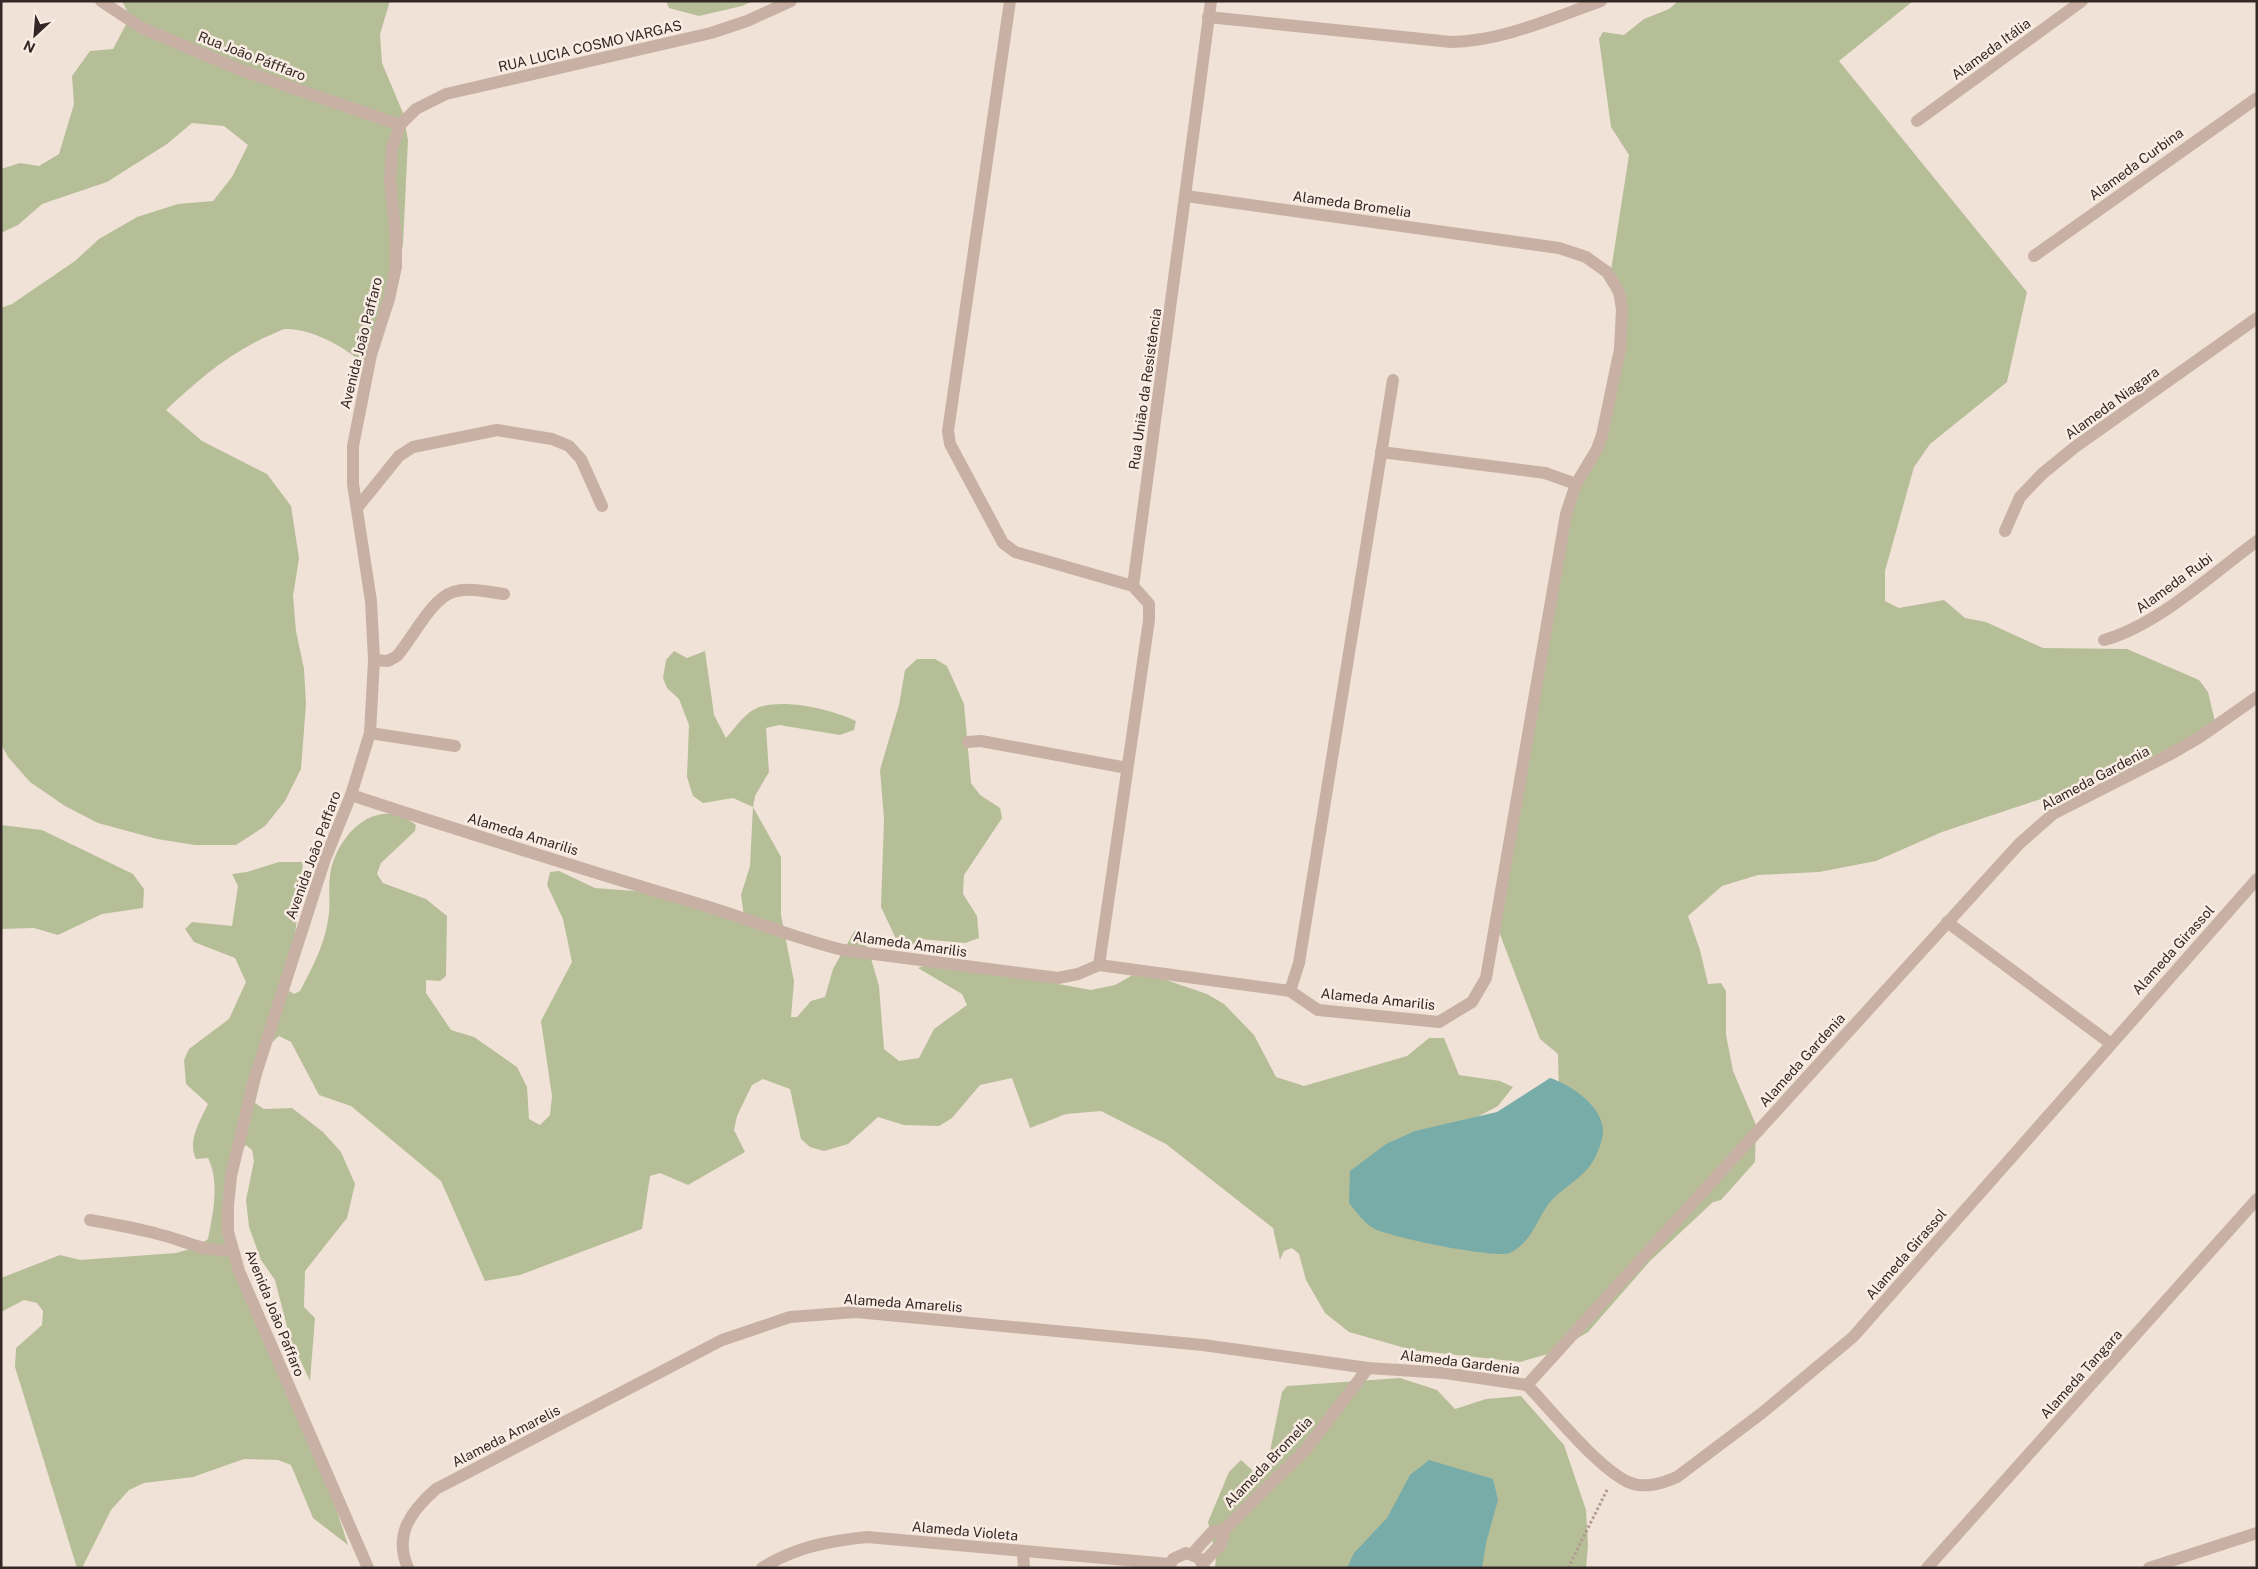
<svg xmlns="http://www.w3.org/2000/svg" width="2258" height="1569" viewBox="0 0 2258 1569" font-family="'Public Sans',sans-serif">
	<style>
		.green { fill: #b6be98 }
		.water { fill: #77aca9 }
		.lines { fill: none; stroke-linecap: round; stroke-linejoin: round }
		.path { stroke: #b39a8e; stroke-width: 3; stroke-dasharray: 2.5 2.5; stroke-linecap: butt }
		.minor { stroke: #c8b1a4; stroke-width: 12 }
		.labels { text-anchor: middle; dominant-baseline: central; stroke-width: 5; stroke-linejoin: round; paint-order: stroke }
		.street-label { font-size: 14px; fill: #332825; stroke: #f8ece3 }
	</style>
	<rect width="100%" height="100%" fill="#f0e2d7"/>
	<g class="green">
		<path d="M122,1h268l-10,33 2,29 21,50 5,27 -5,104 -7,36 -29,87c-18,-18 -55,-39 -82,-38 -5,1 -12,5 -17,7 -40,18 -70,44 -102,74l36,31 65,33 24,32 8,52 -6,38 3,35 8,38 2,35 -5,65 -16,32 -20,25 -29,19h-41l-38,-6 -59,-16 -33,-17 -35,-24 -22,-25 -7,-13v-436l11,-4 63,-43 24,-22 38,-22 41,-13 35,-3 19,-24 16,-32 -24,-19 -32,-3 -25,21 -60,38 -65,22 -24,21 -17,8v-64l19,-6 19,3 20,-12 15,-50 -2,-28 18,-25 23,-2 17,-32z"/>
		<polygon points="666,1 753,1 742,6 699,16 669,8"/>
		<path d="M1678,1h235l-74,60 188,231 -20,90 -77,62 -16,23 -29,104v30l14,7 45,-8 21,18 21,4 57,26 84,1 72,31 9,12 8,34 -52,32 -222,74 -66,29 -57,11 -61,3 -36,11 -34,30 12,34 8,34 13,-1 5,8v44l7,36 23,54 -1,37 -34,38 -8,2 -63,59 -62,71 -33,20 -35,10 -108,-12 -63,-18 -24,-19 -19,-33 -7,-26 -7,-6 -8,3 -4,9 -7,-32 -107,-84 -65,-33 -35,3 -36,14 -18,-50 -32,7 -28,33 -13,8 -35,-1 -26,-8 -30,27 -24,7 -14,-4 -9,-8 -11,-50 -27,-10 -11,6 -15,31 -3,14 11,22 -57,33 -28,-12 -10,3 -8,53 -122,46 -35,6 -44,-100 -90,-75 -32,-11 -28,-53 -12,-6 -10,9 -14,58 9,6 28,-1 31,24 18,20 14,32 -8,34 -42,53 -1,36 11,11 -5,63 -20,-43 -15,-58 -14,-20 -12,-33 -3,-27 8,-39 -2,-11 -6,-5 -12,15 -8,65 84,204 38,116 -35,-27 -22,-53 -13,-5 -34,-1 -51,18 -49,6 -15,7 -18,20 -29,58h-5l-62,-201 1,-19 26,-23 1,-14 -6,-8 -13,-3 -23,12v-34l59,-23 20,5 96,-7 21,-6 11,-8c5,-26 12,-57 0,-81l-12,1c-9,-18 4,-38 12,-55l-22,-20 -2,-24 5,-11 40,-30 17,-37 -11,-24 -41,-16 -9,-13 7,-7 40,4 6,-40 -6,-12 15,-2 32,-10h24l-14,129 5,3 6,-3c12,-23 24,-45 28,-71 3,-15 0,-30 2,-45 6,-40 47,-82 86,-50l-1,6 -34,32 -4,11 6,9 43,16 21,17 -1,60 -6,5 -14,-1v13l25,37 23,7 43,30 10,20 2,32 11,6 10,-10 2,-19 -11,-75 31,-59 -9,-43 -16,-34 3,-13 9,-1 36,17 53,4 96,24 -3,-21 9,-29 3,-59 -20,-9 -30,5 -10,-7 -6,-19 2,-52 -10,-26 -12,-11 -4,-10 3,-18 8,-9 13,7 18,-7 9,64 12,23c8,-9 17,-22 27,-28 24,-14 79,-1 103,11l-2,9 -14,5 -61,-10 -13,3 3,44 -14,24 -2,11 28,50v58l13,66 -3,36h6l14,-16 14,-4 8,-28 22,-39 13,18 11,38 5,63 15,12 20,-3 15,-29 33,-24 -5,-11 -44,-26 8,-3 66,7 99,18 24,-5 32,-18 19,13 41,14 17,10 30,31 22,42 28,9 103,-30 22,-18h15l15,37 41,6 13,6 -15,19 -108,57 169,-71 -1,-38 -18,-15 -44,-115 80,-440 21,-35 25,-139 -12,-33 19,-122 -18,-28 -12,-88 4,-7 21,3 20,-16 25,-10z"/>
		<polygon points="917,659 935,659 947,666 964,704 971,783 980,795 1000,808 1002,818 964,875 963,894 977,916 979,938 965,943 921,939 908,947 897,941 881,907 884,819 880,770 899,705 905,670"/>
		<polygon points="1,825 42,830 133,874 144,889 143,908 102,914 58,935 34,928 1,929"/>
		<polygon points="1400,1378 1437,1390 1455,1409 1486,1399 1521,1396 1564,1445 1586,1510 1588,1546 1586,1568 1215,1568 1216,1557 1208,1522 1229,1472 1241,1460 1252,1470 1254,1481 1265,1476 1282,1392 1287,1386"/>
	</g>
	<g class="water">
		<path d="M1550,1078c20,6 54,29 53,54 0,7 -6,23 -10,29 -10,18 -34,28 -46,45 -12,18 -16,36 -37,47 -14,6 -122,-16 -137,-25 -10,-6 -17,-17 -24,-25l1,-32 36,-27 29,-13 82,-19z"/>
		<polygon points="1429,1460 1493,1479 1498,1500 1486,1543 1482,1568 1347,1568 1354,1553 1387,1518 1410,1475"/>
	</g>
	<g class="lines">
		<polyline class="path" points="1568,1568 1608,1488"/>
		<g class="minor">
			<polyline points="101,1 142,28 241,70 400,125"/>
			<polyline points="1010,1 948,431 950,444 1003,543 1015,552 1133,586 1149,604 1149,620 1099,965"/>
			<path d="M1208,17l243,25c52,-1 101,-24 150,-41"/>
			<polyline points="1917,121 2082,1"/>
			<polyline points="2034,256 2257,98"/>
			<polyline points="1381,452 1545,473 1576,484"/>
			<polyline points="357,508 399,456 413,447 497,430 552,439 569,446 581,459 602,506"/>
			<polyline points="2005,531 2020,497 2042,474 2075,447 2257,318"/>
			<polyline points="1133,586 1211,1"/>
			<path d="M2104,640c54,-15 108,-66 153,-99"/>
			<path d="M374,660l14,1 9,-5c15,-17 35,-58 56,-64 16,-5 35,0 51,2"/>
			<polyline points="370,733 455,746"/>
			<polyline points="968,742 981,741 1127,768"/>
			<path d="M351,795c119,39 238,76 358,112 45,14 88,32 134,43l215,28 20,-4 21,-9 191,26 28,19 121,12 33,-20 14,-24 80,-464 10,-30 21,-35 5,-14 18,-86 2,-40 -3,-17 -12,-20 -21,-15 -27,-9 -373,-52"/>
			<polyline points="1947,922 2110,1043"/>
			<polyline points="1290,991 1299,963 1393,380"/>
			<path d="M90,1220c23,4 46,8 68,14 26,6 47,19 74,16"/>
			<path d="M1527,1385c25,26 70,82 101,97 16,7 33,2 49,-5l85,-64 91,-76 404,-458"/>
			<polyline points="1527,1385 2019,844 2053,814 2169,755 2200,737 2257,697"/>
			<polyline points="1023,1552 1024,1568"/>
			<polyline points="1192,1554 1212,1532 1225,1529 1307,1448 1368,1368"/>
			<polyline points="1203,1563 1221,1544 1225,1529"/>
			<polyline points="368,1568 239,1271 228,1232 228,1206 231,1176 254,1080 325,859 351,795 370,733 374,660 371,601 353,484 353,446 371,355 389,299 396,267 396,236 390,181 392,148 400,125 416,109 446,94 711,33 747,21 791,1"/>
			<path d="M408,1568c-15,-34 4,-58 28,-79l286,-149 68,-23 66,-5 347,33 165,23 77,5 82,12"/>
			<path d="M762,1568c33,-21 67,-27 105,-31l303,27"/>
			<polyline points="1169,1568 1173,1559 1186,1553 1199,1558 1204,1568"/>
			<polyline points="1927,1568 2257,1199"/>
			<polyline points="2149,1568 2257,1533"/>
		</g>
	</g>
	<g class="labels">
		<g class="street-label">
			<text transform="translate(590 46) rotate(-13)">RUA LUCIA COSMO VARGAS</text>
			<text transform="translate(1991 49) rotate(-36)">Alameda Itália</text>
			<text transform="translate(252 56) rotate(21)">Rua João Páfffaro</text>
			<text transform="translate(2136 164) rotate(-36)">Alameda Curbina</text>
			<text transform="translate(1352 204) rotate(8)">Alameda Bromelia</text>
			<text transform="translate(361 343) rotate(-76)">Avenida João Paffaro</text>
			<text transform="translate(1145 389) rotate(-82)">Rua União da Resistência</text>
			<text transform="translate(2112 403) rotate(-36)">Alameda Niagara</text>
			<text transform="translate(2174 583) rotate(-36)">Alameda Rubi</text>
			<text transform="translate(2095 778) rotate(-28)">Alameda Gardenia</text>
			<text transform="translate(523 834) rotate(17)">Alameda Amarilis</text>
			<text transform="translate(313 855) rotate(-70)">Avenida João Paffaro</text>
			<text transform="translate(910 944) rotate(8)">Alameda Amarilis</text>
			<text transform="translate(2173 950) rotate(-48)">Alameda Girassol</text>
			<text transform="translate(1378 999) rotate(6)">Alameda Amarilis</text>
			<text transform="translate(1802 1060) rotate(-48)">Alameda Gardenia</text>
			<text transform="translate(1906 1254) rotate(-49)">Alameda Girassol</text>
			<text transform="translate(903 1303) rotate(4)">Alameda Amarelis</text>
			<text transform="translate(275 1313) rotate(68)">Avenida João Paffaro</text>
			<text transform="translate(1460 1362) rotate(7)">Alameda Gardenia</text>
			<text transform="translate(2081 1374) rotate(-48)">Alameda Tangara</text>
			<text transform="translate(506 1436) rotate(-27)">Alameda Amarelis</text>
			<text transform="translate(1268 1462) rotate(-46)">Alameda Bromelia</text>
			<text transform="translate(965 1531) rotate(5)">Alameda Violeta</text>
		</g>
	</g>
	<rect width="2258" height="1569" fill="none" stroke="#332825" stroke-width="5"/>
	<g transform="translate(35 35) rotate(206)" stroke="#f8ece3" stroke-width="4" paint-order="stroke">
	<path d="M0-4L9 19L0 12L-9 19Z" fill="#332825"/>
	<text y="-8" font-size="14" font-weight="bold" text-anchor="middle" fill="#332825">N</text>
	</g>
</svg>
